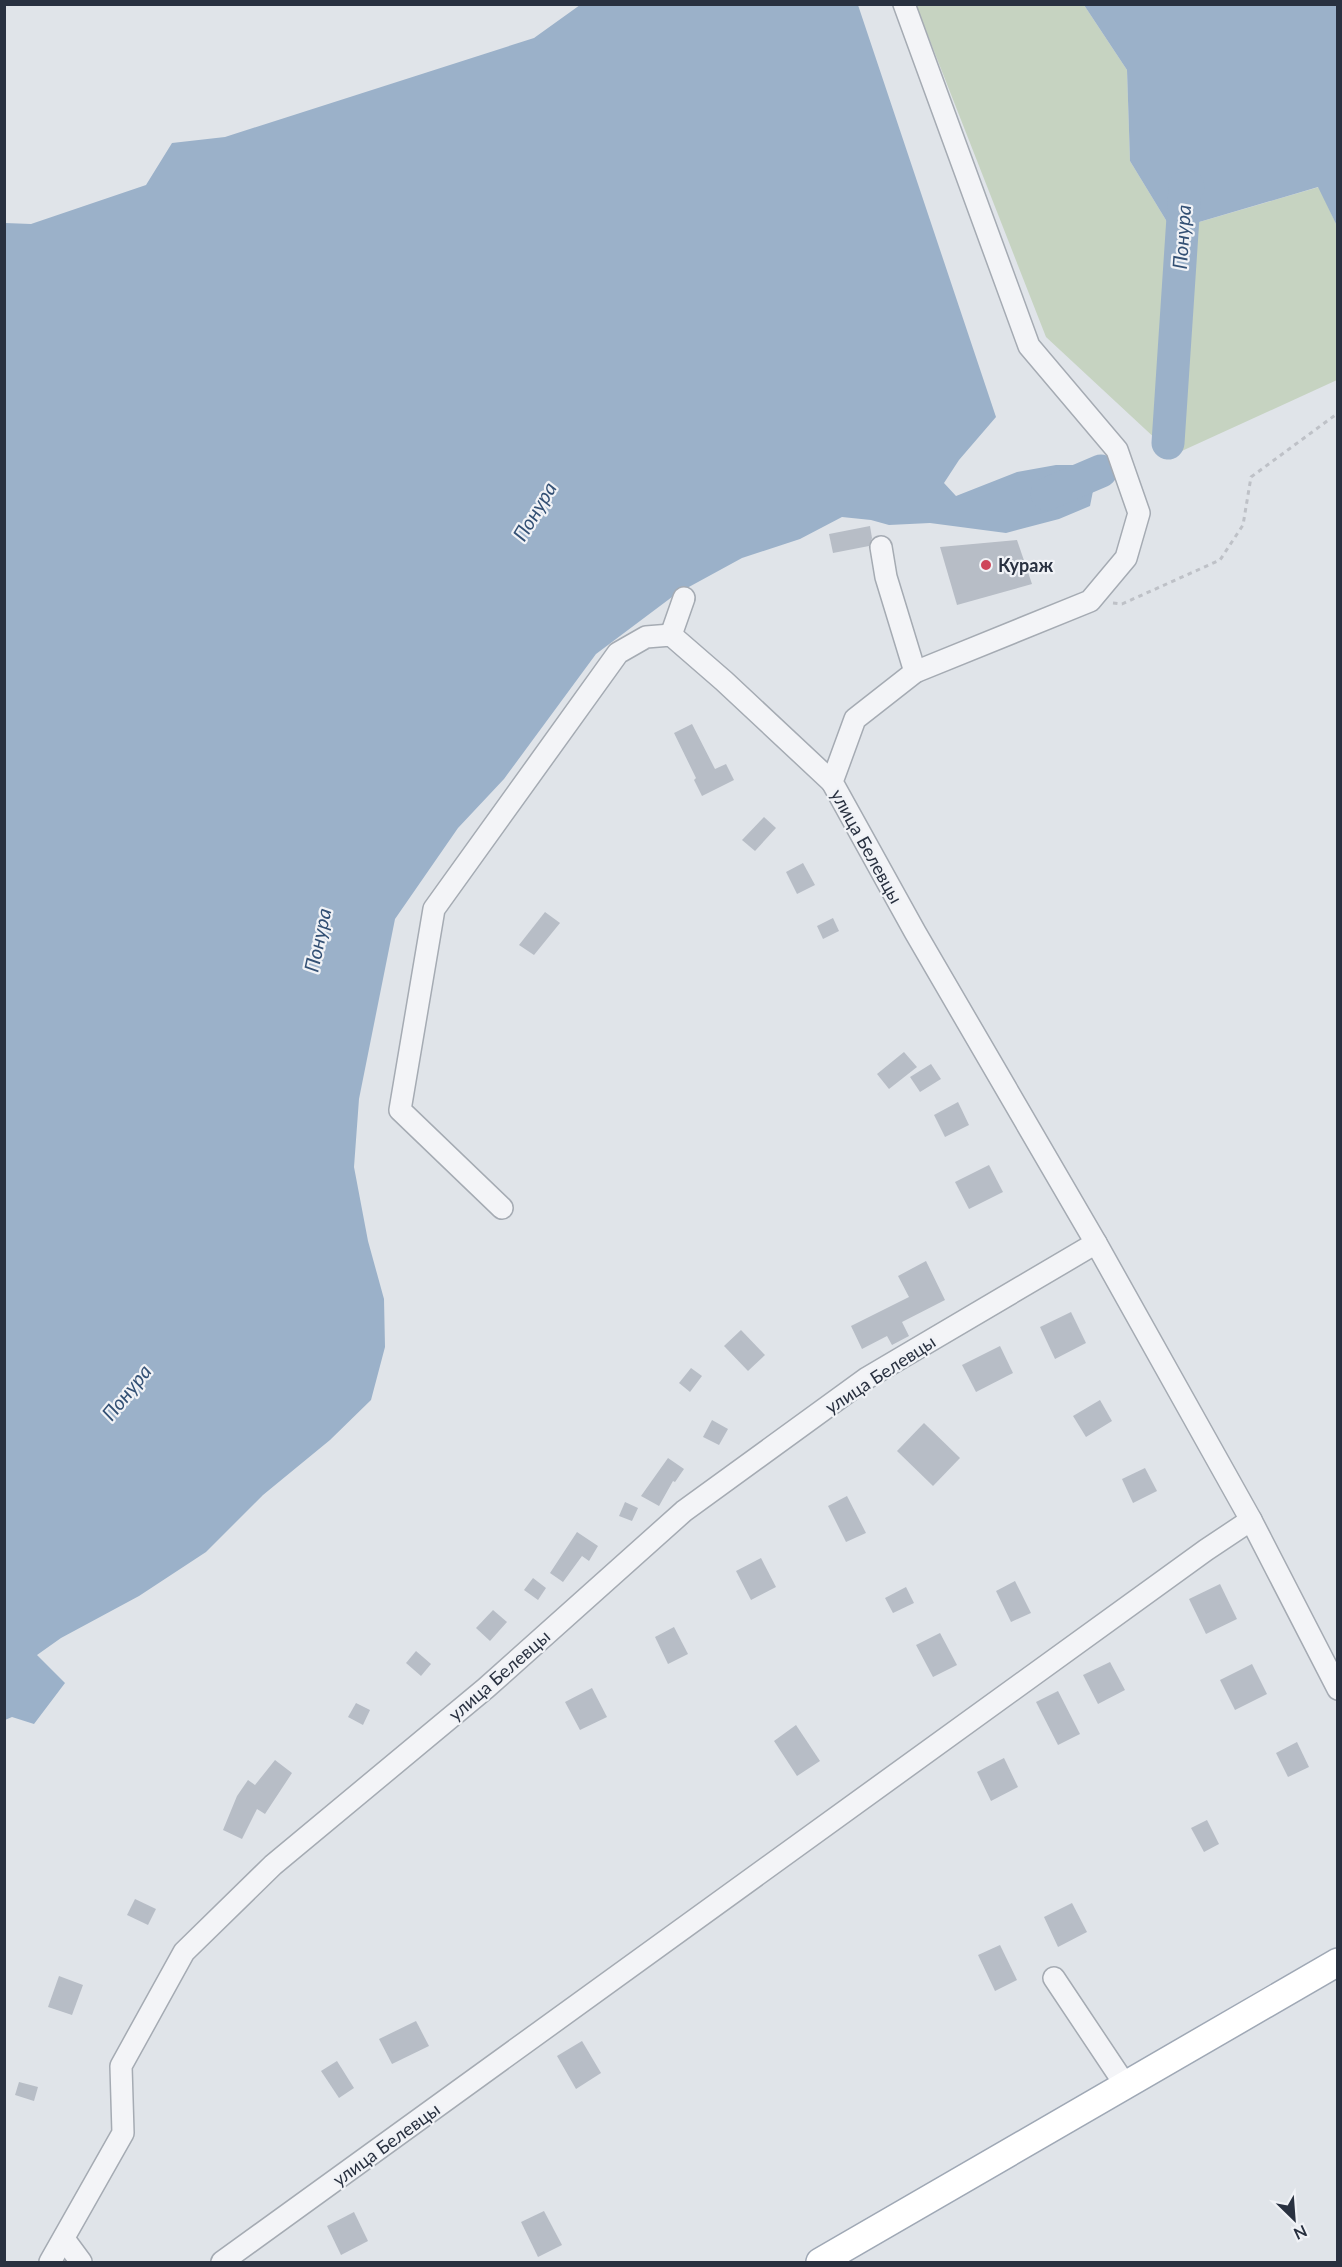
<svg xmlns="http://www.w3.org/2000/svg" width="1342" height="2267" viewBox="0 0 1342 2267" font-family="Lato,sans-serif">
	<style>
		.green { fill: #c6d3c1 }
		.water { fill: #9bb1c9 }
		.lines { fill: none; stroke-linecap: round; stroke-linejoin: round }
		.river { stroke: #9bb1c9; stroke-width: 33 }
		.building { fill: #b7bdc6 }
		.minor-casing { stroke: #a5abb3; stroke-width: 24 }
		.major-casing { stroke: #9fa8b5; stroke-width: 30 }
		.path { stroke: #bec1c7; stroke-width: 3; stroke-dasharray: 4.5 4.5; stroke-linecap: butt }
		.minor { stroke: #f3f4f7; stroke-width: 21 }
		.major { stroke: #fff; stroke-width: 27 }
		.poi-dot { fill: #ce4559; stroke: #f0f2f6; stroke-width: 2 }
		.labels { text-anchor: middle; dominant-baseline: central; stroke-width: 4.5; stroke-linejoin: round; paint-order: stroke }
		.poi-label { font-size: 18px; font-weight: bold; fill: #293140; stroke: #f0f2f6; text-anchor: start }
		.street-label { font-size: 18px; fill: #293140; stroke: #f0f2f6 }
		.water-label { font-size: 20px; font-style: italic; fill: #335074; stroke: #f0f2f6 }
	</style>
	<rect width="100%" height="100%" fill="#e0e4e9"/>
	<polygon class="green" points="916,5 1084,5 1127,70 1130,161 1172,230 1319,187 1337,226 1337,380 1173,455 1046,337"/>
	<g class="water">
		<polygon points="580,5 858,5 996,417 959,460 944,483 956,496 1017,472 1056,465 1084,465 1094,486 1090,506 1059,519 1006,533 930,523 889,525 871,520 842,517 800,539 742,558 676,594 596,654 504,779 458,828 395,919 359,1099 354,1167 368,1241 384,1299 385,1347 371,1400 330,1440 263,1495 206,1552 139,1596 61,1638 37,1655 65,1683 34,1724 12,1717 5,1720 5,223 31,224 146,185 172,143 225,137 534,38"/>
		<polygon points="1084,5 1337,5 1337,226 1318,187 1172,230 1130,161 1127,70"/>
	</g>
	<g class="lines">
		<g class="river">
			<polyline points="1168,443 1185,187 1188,187"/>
			<polyline points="1047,494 1101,471"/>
		</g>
	</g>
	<g class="building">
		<polygon points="870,526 872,538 869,546 833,553 829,534"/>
		<polygon points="1017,540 1032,584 957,605 940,547"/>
		<polygon points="692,724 715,769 726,764 734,780 702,796 694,780 696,778 674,733"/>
		<polygon points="764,817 776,828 755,851 742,840"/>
		<polygon points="803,863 815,885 797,894 786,872"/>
		<polygon points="545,912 560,923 534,955 519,945"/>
		<polygon points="833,918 839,931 823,939 817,926"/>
		<polygon points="904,1052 917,1067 889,1089 877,1074"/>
		<polygon points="931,1064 941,1079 920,1092 910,1077"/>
		<polygon points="958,1102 969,1125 945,1137 934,1115"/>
		<polygon points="989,1165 1003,1192 969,1209 955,1182"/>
		<polygon points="926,1261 945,1300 902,1322 909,1336 892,1345 887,1336 862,1349 851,1326 909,1297 898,1276"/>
		<polygon points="1071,1312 1086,1343 1055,1359 1040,1327"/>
		<polygon points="741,1330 765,1355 748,1371 724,1346"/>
		<polygon points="1000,1346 1013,1373 976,1392 962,1365"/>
		<polygon points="691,1368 702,1376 690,1392 679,1383"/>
		<polygon points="1100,1400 1112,1421 1086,1437 1073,1416"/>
		<polygon points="712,1420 728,1429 719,1445 703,1437"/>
		<polygon points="924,1423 960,1458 933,1486 897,1451"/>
		<polygon points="668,1458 684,1469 675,1482 673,1481 659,1506 641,1496"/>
		<polygon points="1145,1468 1157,1491 1133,1503 1122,1479"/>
		<polygon points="847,1496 866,1533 846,1542 828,1506"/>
		<polygon points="625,1502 638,1508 632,1521 619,1516"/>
		<polygon points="577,1532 598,1546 589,1561 582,1556 563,1582 550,1573"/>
		<polygon points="761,1558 776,1587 751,1600 736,1571"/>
		<polygon points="533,1578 546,1588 538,1600 524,1590"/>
		<polygon points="1015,1581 1031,1613 1011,1622 996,1591"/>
		<polygon points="1220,1584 1237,1619 1206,1634 1189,1599"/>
		<polygon points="906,1587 914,1603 893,1613 885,1598"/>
		<polygon points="493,1610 507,1622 490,1641 476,1628"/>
		<polygon points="674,1627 688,1654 668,1664 655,1637"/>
		<polygon points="940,1633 957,1665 933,1677 916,1645"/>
		<polygon points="416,1651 431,1664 421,1676 406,1663"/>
		<polygon points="1110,1662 1125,1690 1098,1704 1083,1675"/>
		<polygon points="1252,1664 1267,1694 1235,1710 1220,1680"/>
		<polygon points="592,1688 607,1717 580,1730 565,1702"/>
		<polygon points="1058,1691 1080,1734 1058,1745 1036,1702"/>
		<polygon points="356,1703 370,1710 363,1725 348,1717"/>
		<polygon points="796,1725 820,1761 797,1776 774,1741"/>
		<polygon points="1297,1742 1309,1767 1288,1777 1276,1753"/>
		<polygon points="1004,1758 1018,1787 991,1801 977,1772"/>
		<polygon points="275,1760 292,1773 265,1814 257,1809 242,1839 223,1830 237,1796 248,1780 255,1785"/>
		<polygon points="1207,1820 1219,1844 1204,1852 1191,1828"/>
		<polygon points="135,1899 156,1909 148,1925 127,1915"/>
		<polygon points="1072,1903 1087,1932 1058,1947 1044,1917"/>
		<polygon points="1000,1945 1017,1980 995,1991 978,1955"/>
		<polygon points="59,1976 83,1985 72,2015 48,2007"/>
		<polygon points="416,2021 429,2046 392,2064 379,2039"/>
		<polygon points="582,2041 601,2073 576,2089 557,2056"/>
		<polygon points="337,2061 354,2088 339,2098 321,2071"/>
		<polygon points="19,2082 38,2087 34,2101 15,2095"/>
		<polygon points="544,2211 562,2245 538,2257 521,2222"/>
		<polygon points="354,2212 368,2241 341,2255 327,2226"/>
	</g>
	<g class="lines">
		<defs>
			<g id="minor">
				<polyline points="904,4 1029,346 1117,450 1139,513 1126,558 1090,601 915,672 855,719 832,782 915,932 1096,1243 1251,1520 1338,1689"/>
				<polyline points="881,547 886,577 915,672"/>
				<polyline points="671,635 684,598"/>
				<polyline points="502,1208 400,1110 434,909 618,653 646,637 671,635 724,681 832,782"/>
				<polyline points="1054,1978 1126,2086"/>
				<polyline points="64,2239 81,2262"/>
				<polyline points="50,2262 123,2133 121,2066 184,1952 273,1865 486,1688 684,1511 867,1378 1096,1243"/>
				<polyline points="222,2262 1206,1550 1251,1520"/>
			</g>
			<polyline id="major" points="820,2262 1338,1962"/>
		</defs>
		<use href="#minor" class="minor-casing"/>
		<use href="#major" class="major-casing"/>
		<polyline class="path" points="1113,603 1122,604 1220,560 1243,525 1251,477 1338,413"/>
		<use href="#minor" class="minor"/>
		<use href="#major" class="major"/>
	</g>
	<circle class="poi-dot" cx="986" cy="565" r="6"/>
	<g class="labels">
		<g class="poi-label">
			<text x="998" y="565">Кураж</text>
		</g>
		<g class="street-label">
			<text transform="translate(867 846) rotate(61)">улица Белевцы</text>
			<text transform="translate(880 1374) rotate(-33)">улица Белевцы</text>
			<text transform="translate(499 1675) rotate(-41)">улица Белевцы</text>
			<text transform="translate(386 2144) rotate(-36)">улица Белевцы</text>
		</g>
		<g class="water-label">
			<text transform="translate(1181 237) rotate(-86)">Понура</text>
			<text transform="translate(534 511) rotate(-59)">Понура</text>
			<text transform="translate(317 940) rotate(-78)">Понура</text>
			<text transform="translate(126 1392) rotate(-51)">Понура</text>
		</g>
	</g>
	<rect width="1342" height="2267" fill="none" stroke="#293140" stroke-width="12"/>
	<g transform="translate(1294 2219) rotate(155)" stroke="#f0f2f6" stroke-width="4.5" paint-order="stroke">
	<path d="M0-4.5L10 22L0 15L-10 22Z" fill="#293140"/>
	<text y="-9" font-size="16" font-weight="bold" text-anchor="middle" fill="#293140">N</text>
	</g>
</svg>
